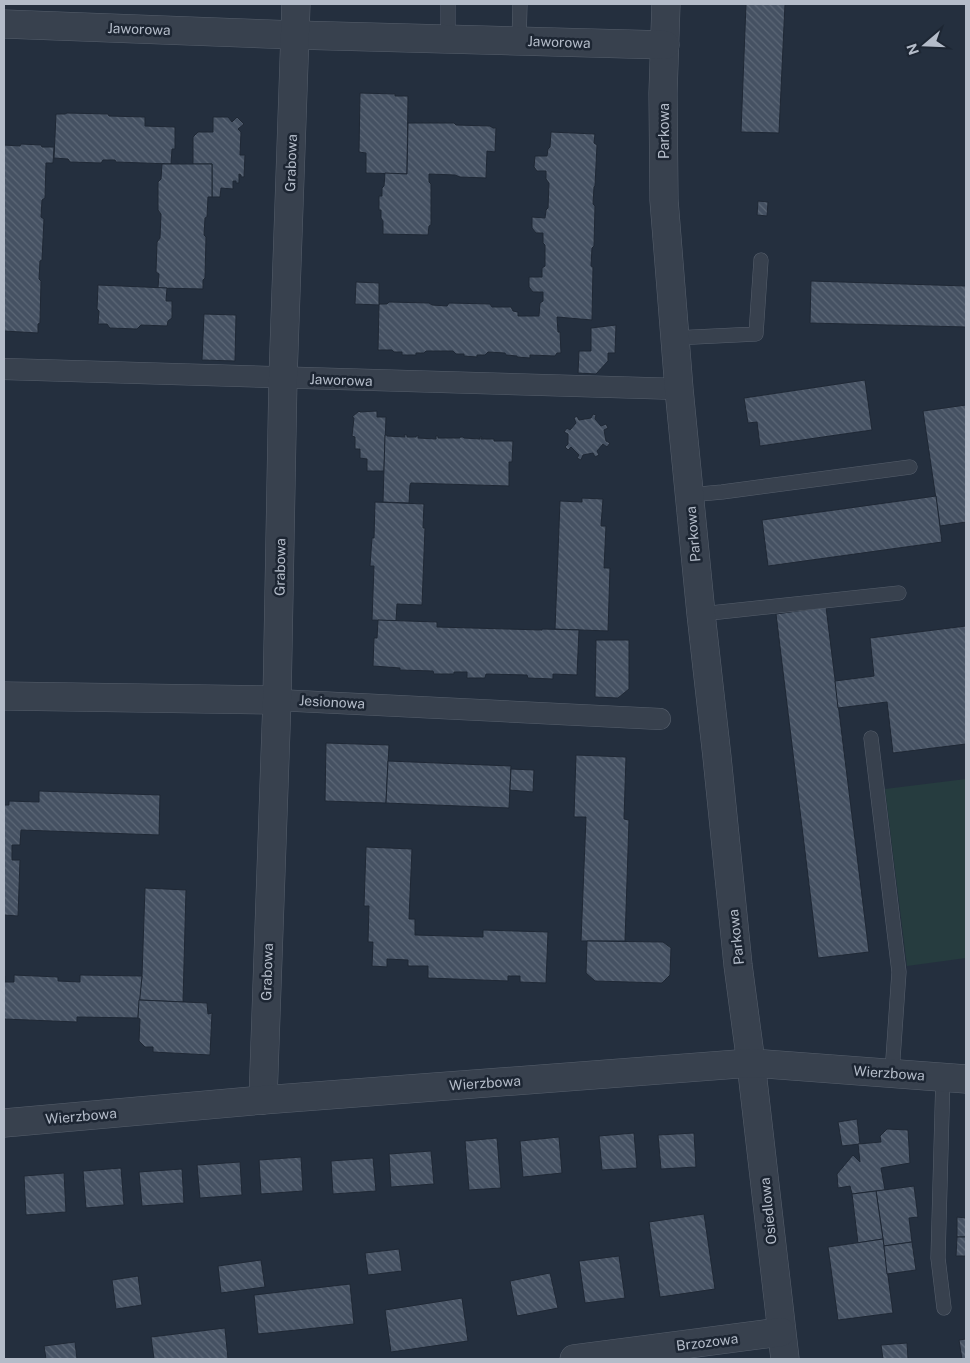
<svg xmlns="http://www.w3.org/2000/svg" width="970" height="1363" viewBox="0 0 970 1363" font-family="'Public Sans',sans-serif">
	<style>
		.green { fill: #263c3f }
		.building { fill: url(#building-back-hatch); stroke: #1f2835 }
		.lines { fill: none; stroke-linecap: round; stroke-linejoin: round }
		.service-casing { stroke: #565f6c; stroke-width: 15 }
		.pedestrian-casing { stroke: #565f6c; stroke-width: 22 }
		.minor-casing { stroke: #565f6c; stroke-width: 29 }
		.service { stroke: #38414e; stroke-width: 14 }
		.pedestrian { stroke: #38414e; stroke-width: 21 }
		.minor { stroke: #38414e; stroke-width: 28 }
		.labels { text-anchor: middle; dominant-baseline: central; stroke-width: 5; stroke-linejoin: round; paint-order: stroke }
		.street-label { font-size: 14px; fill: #b4bcc9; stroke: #1d2633 }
	</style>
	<defs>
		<pattern id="building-back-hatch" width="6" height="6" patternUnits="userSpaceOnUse" patternTransform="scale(1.25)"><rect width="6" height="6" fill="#455162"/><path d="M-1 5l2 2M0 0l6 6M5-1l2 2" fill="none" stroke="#5d6877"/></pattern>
	</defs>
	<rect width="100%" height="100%" fill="#242f3e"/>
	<polygon class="green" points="966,779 966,958 907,966 885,789"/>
	<g class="building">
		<polygon points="746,4 785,4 779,133 741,132"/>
		<polygon points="360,93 395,94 395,96 408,96 407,174 366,173 366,153 359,152"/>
		<polygon points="67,113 108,114 109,116 145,117 145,126 175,127 175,149 172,149 171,164 116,162 115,160 103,160 101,163 70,162 68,159 54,158 56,114 65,114"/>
		<polygon points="213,117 228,117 232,122 237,117 244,124 238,129 241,132 240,155 245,155 244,177 241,177 241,175 239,174 239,183 236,183 236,181 233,181 233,189 221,188 220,197 212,197 212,164 193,164 193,137 198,132 213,132"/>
		<polygon points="408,123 454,123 456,125 490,126 493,128 496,128 495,152 487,151 486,178 460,177 455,175 429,174 429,182 431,184 431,225 429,226 428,235 383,234 383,221 381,218 381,210 379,210 379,196 382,196 382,188 384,186 385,173 407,174"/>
		<polygon points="551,132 595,134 594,143 597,145 595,186 594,187 593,204 595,206 594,246 592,248 591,266 593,267 592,320 557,317 558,332 560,332 561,353 557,353 555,356 530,355 530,358 517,357 517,356 506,355 505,353 488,352 485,355 477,355 477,357 464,356 464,354 456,354 453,351 426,351 424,353 416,353 416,355 402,355 402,352 394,352 392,350 378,350 379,304 387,304 389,302 429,303 432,305 447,306 449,303 490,304 492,307 511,307 513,311 518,312 518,316 539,316 540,303 543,301 543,292 533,292 529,287 529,277 542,277 542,268 545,266 545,245 543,243 543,233 536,233 532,228 532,217 545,218 546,210 548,208 549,183 546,179 546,171 537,171 534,167 535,156 547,156 548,149 550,147"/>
		<polygon points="21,144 41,145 42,147 54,147 53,163 46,163 45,198 42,200 41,217 44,219 42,260 40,261 39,279 41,281 40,323 38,324 38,333 4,331 4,145 20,146"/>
		<polygon points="162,164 212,164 212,197 208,197 207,217 205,218 204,235 206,237 205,278 203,280 203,289 158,288 159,274 156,272 157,242 160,238 161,214 158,210 158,182 161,179"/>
		<polygon points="758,201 768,202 767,216 757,215"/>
		<polygon points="811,281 966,286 966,327 810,323"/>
		<polygon points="356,282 379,283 379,305 355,304"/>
		<polygon points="98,285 167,288 166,301 172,301 172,318 168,321 167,326 141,325 137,329 110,328 107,324 98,324 99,311 97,309"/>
		<polygon points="204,314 236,315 235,361 202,360"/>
		<polygon points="616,325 615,353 608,353 608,361 596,374 578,373 579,351 591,351 591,328"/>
		<polygon points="865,380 872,430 760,446 757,422 748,423 744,398"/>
		<polygon points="966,405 966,522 940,526 923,411"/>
		<polygon points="359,411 360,412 377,411 377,417 386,417 384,471 367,471 367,459 360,458 360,449 355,449 355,437 352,436 354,418 352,417"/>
		<polygon points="593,414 596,415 595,419 601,426 606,424 608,428 604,430 606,441 610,443 607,447 603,444 597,451 599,455 595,457 593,453 583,455 581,460 577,458 579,455 571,447 568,450 565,447 568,444 568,434 564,432 567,428 570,430 576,423 574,418 577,416 579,420 591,418"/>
		<polygon points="385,435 387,435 387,436 405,437 404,435 407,435 407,437 416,437 416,436 419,436 418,438 436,439 436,436 438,436 438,438 460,438 460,437 463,437 464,438 480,439 480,437 482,437 481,439 494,439 494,441 513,441 512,462 509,462 509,486 411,483 410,485 409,503 383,502"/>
		<polygon points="936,496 942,542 768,566 762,520"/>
		<polygon points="582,498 603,499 601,526 606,526 604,568 610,568 608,631 555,629 560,501 582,502"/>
		<polygon points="375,502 424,504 423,528 425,528 422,605 397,604 396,621 372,620 374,566 370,566 372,538 374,538"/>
		<polygon points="826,607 869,952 818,958 776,614"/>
		<polygon points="378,620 437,622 437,627 542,630 542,629 579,630 577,675 553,674 553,679 528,678 527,675 486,674 485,678 467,678 467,672 454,672 454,674 434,674 433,671 400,670 400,668 373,666 374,638 377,638"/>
		<polygon points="966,626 966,744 893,753 887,702 838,708 835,681 874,676 870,638"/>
		<polygon points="596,640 629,640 629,689 618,698 595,697"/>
		<polygon points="326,743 389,745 386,803 325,801"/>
		<polygon points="576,755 626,757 624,819 629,820 625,941 581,941 586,817 574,817"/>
		<polygon points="388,761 511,766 509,808 386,803"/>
		<polygon points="511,769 534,770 533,792 510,790"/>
		<polygon points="39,791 160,795 159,835 21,830 20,845 12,845 12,860 20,860 18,916 4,915 4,805 9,805 9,801 39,802"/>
		<polygon points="366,847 412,849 409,919 415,919 415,935 483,937 483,930 548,932 546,983 520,982 520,976 508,976 508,981 428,978 428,966 408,966 408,960 387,959 387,967 372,966 373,942 368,942 369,906 364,906"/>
		<polygon points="145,888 186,890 183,1002 139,1000 142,976"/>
		<polygon points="587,941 663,942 671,948 670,975 662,983 595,981 586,973"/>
		<polygon points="14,975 58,977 58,981 80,982 80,975 142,976 138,1018 77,1017 77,1022 4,1019 4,976 5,976 5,982 14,982"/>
		<polygon points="139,1000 207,1003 208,1014 212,1013 210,1055 153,1052 153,1047 145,1047 139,1041 140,1019 138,1018"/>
		<polygon points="857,1119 860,1144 842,1146 838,1122"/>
		<polygon points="887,1129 908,1130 910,1163 881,1168 885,1190 852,1194 850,1186 838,1188 837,1174 853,1155 860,1162 858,1144 881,1142 880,1136"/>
		<polygon points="634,1133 637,1168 602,1170 599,1136"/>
		<polygon points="694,1133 696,1167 661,1169 658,1135"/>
		<polygon points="559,1137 562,1173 523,1177 520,1141"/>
		<polygon points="497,1138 501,1188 469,1190 465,1141"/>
		<polygon points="431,1151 434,1184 391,1187 389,1154"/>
		<polygon points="301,1157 303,1191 261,1194 259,1160"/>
		<polygon points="373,1158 376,1191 333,1194 331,1161"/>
		<polygon points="240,1162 242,1195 200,1198 197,1165"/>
		<polygon points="121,1168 124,1205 86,1208 83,1171"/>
		<polygon points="182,1169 184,1203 142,1206 139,1172"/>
		<polygon points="64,1173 66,1212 26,1215 24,1176"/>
		<polygon points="914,1186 918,1217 909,1218 912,1242 884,1246 876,1191"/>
		<polygon points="876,1191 883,1239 858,1243 852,1194"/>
		<polygon points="704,1214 715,1289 660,1297 649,1222"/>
		<polygon points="957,1217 966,1218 966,1237 957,1237"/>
		<polygon points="957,1237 966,1237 966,1256 956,1256"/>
		<polygon points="883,1239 893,1313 838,1320 828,1247"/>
		<polygon points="912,1242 916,1270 887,1274 884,1246"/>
		<polygon points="399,1249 402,1271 368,1275 365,1253"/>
		<polygon points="619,1256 625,1298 585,1303 579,1261"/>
		<polygon points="261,1260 265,1287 221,1293 218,1266"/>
		<polygon points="550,1273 558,1308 517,1316 510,1281"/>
		<polygon points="138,1276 142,1305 116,1309 112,1280"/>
		<polygon points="350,1284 354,1324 258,1334 254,1295"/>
		<polygon points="462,1298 468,1341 391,1352 385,1310"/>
		<polygon points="225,1328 228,1359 154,1359 151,1337"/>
		<polygon points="966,1339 966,1359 962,1359 959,1340"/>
		<polygon points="75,1342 77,1359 46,1359 44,1346"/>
		<polygon points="907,1343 908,1359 883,1359 881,1345"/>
	</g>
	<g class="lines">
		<defs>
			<g id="service">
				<polyline points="448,39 448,4"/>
				<polyline points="519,41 520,4"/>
				<polyline points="674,338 756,334 761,260"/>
				<polyline points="689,495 722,492 910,467"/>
				<polyline points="701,614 899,593"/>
				<polyline points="871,738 899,972 892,1073"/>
				<polyline points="943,1076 938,1258 944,1308"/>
			</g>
			<g id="pedestrian">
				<polyline points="4,369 679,389"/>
				<polyline points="277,700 660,719"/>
			</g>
			<g id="minor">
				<polyline points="666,4 663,93 664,200 679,389 701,614 717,757 738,965 751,1063 785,1359"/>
				<polyline points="4,24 296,35 665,45"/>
				<polyline points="4,696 277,700"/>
				<polyline points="263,1100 277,700 283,378 296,4"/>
				<polyline points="4,1123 263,1100 751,1063 966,1079"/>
				<polyline points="574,1359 781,1332"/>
			</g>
		</defs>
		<use href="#service" class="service-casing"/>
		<use href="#pedestrian" class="pedestrian-casing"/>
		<use href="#minor" class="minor-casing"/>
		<use href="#service" class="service"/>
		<use href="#pedestrian" class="pedestrian"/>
		<use href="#minor" class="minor"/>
	</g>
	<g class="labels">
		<g class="street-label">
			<text transform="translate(139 29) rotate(2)">Jaworowa</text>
			<text transform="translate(559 42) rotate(2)">Jaworowa</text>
			<text transform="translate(664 131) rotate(-90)">Parkowa</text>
			<text transform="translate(291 163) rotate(-88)">Grabowa</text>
			<text transform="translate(341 380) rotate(2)">Jaworowa</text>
			<text transform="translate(693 534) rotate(-95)">Parkowa</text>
			<text transform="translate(280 567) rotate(-89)">Grabowa</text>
			<text transform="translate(332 702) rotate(3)">Jesionowa</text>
			<text transform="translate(736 937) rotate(-96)">Parkowa</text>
			<text transform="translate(267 972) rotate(-88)">Grabowa</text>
			<text transform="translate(889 1073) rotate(4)">Wierzbowa</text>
			<text transform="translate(485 1083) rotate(-4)">Wierzbowa</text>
			<text transform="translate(81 1116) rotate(-5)">Wierzbowa</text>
			<text transform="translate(768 1211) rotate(-96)">Osiedlowa</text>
			<text transform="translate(707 1342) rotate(-7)">Brzozowa</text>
		</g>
	</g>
	<rect width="970" height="1363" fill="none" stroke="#b4bcc9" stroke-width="10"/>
	<g transform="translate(925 45) rotate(251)" stroke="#1d2633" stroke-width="4" paint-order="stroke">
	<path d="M0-4L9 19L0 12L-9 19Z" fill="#b4bcc9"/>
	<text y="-8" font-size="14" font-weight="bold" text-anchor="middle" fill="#b4bcc9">N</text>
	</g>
</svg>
